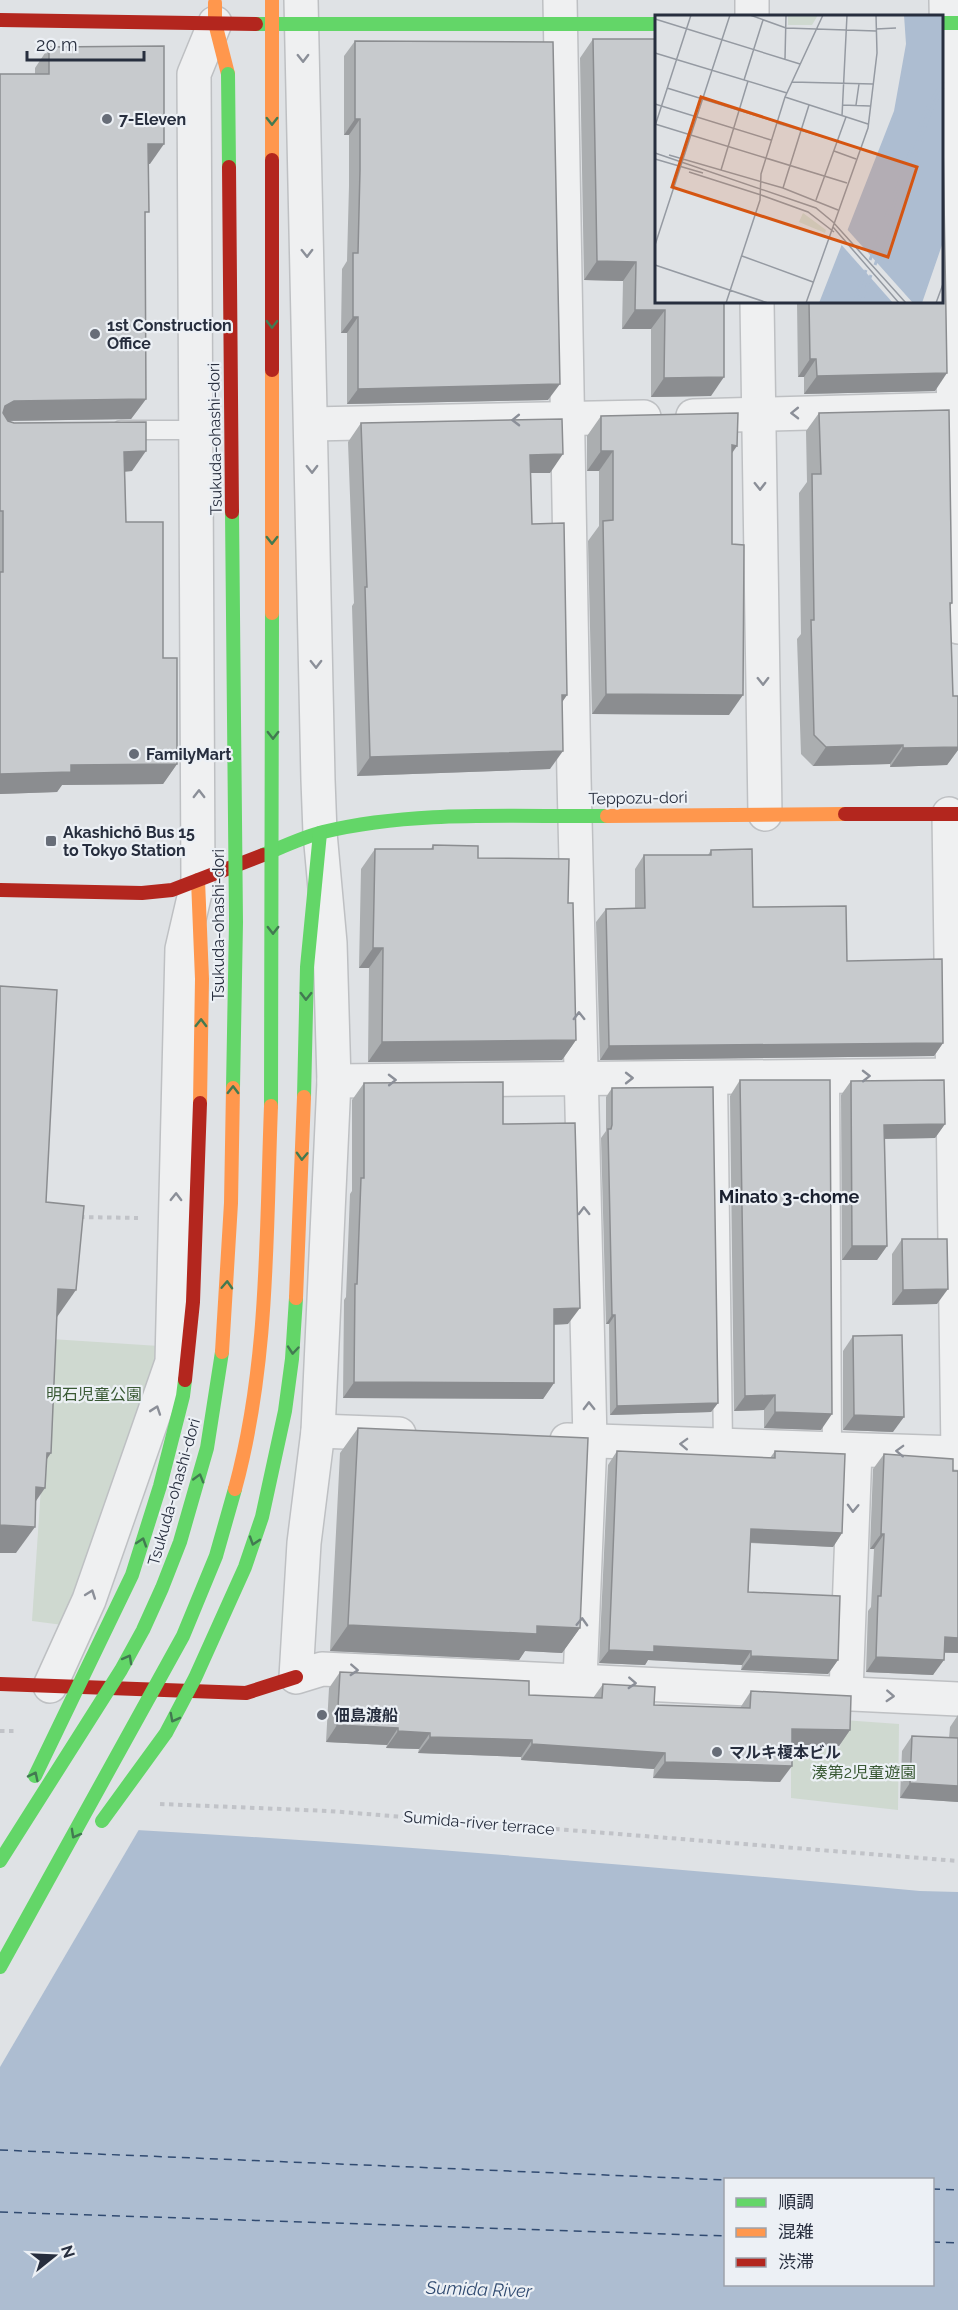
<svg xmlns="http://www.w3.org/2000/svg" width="958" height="2310" viewBox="0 0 958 2310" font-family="Raleway,'Noto Sans JP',sans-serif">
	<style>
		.green { fill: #cfd9d0 }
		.water { fill: #adbdd1; fill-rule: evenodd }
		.pier { fill: #dfe2e5 }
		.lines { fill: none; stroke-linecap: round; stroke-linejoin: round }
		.ferry { stroke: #314b71; stroke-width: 1.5; stroke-dasharray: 8 6; stroke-linecap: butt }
		.lane-casing { stroke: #bec0c3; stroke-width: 21 }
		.street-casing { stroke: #bec0c3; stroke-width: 36 }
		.path { stroke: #c1c3c8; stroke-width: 4; stroke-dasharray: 4.5 4.5; stroke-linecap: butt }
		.lane { stroke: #eff0f1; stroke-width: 18 }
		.street { stroke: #eff0f1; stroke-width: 33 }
		.fast { stroke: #63d668; stroke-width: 14 }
		.slow { stroke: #ff974d; stroke-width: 14 }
		.jam { stroke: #b3261e; stroke-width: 14 }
		.fast-bridge { stroke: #63d668; stroke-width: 14 }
		.slow-bridge { stroke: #ff974d; stroke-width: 14 }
		.jam-bridge { stroke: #b3261e; stroke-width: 14 }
		.wall { fill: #abaeb0 }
		.shaded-wall { fill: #8b8d90 }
		.building { fill: #c7cacd; stroke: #8b8d90; stroke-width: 1.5 }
		.oneway { stroke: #8b8f98 }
		.oneway2 { stroke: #427a51 }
		.poi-dot { fill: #676d78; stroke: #ecf0f5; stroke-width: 2 }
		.labels { text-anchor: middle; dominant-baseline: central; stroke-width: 4.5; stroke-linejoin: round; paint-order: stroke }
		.poi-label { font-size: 16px; font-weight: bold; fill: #272e3e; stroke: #ecf0f5; text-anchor: start }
		.street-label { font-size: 16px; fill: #272e3e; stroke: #ecf0f5 }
		.park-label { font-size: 16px; fill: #395934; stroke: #ecf0f5 }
		.neighbourhood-label { font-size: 18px; font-weight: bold; fill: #191f2e; stroke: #ecf0f5 }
		.water-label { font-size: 18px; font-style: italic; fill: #314b71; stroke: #ecf0f5 }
		.inset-river { fill: none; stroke: #adbdd1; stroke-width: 3 }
		.inset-road { fill: none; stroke: #959aa2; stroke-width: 1.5 }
		.view { fill: #d55511; fill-opacity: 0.15; stroke: #d55511; stroke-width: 3 }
		.inset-edge { fill: none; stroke: #272e3e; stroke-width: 3 }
	</style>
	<rect width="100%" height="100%" fill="#dfe2e5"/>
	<g class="green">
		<polygon points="51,1339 159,1346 122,1462 63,1625 32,1621"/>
		<polygon points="843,1720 899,1724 898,1810 791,1798 791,1747 840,1748"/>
	</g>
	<path class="water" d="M0,1823c307,14 614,40 920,68l38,1v418h-958zM726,2180h206v104h-206z"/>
	<polygon class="pier" points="0,1819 141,1826 0,2067"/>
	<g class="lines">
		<g class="ferry">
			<polyline points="0,2150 726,2180"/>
			<polyline points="932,2189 958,2190"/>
			<polyline points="0,2212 726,2236"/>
			<polyline points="932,2242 958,2243"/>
		</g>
		<defs>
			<g id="lane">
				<polyline points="121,430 197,430"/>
				<polyline points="830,1076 832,1449"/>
				<polyline points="718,1077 723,1445"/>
			</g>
			<g id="street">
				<polyline points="301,0 318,780 320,833 330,943 334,1081 318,1431 304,1543 296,1677 322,1669 958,1699"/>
				<polyline points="560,0 574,778 590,1440 580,1680"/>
				<polyline points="946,0 958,627"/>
				<polyline points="752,16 752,0"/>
				<polyline points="757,302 765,814"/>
				<polyline points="693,416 958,409"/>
				<polyline points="312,424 644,417"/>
				<polyline points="949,814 958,1453"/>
				<polyline points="334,1081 958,1075"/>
				<polyline points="318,1431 399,1434"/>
				<polyline points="567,1440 958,1453"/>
				<polyline points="50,1686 89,1600 172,1362 182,949 198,880 194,74 215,23"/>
				<polyline points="846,1693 855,1450"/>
			</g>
		</defs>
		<use href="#lane" class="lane-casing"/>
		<use href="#street" class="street-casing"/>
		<g class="path">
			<polyline points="80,1217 138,1218"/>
			<polyline points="0,1731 17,1731"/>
			<polyline points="160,1804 329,1811 958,1861"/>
		</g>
		<use href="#lane" class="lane"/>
		<use href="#street" class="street"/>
		<g class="fast">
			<polyline points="942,23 958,23"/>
			<polyline points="256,24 656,24"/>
			<path d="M263,855c19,-8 40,-18 60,-23 92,-22 190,-15 284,-16"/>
			<polyline points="304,1097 307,967 320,833"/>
		</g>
		<g class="slow">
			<polyline points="272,0 272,160"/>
			<polyline points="215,3 215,23 228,74"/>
			<polyline points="607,816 845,814"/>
			<polyline points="198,880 202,979 200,1103"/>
		</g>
		<g class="jam">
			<polyline points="0,20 256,24"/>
			<polyline points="845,814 958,814"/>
			<polyline points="0,890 142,893 172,890 263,855"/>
			<polyline points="0,1684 246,1693 296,1677"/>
		</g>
		<g class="fast-bridge">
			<polyline points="228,74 229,167"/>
			<polyline points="232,512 236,922 233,1088"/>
			<polyline points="271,1106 272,613"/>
			<polyline points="35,1776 132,1575 160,1486 183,1396 185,1380"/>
			<polyline points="102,1821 166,1733 195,1678 245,1567 262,1517 285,1411 292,1359 296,1298"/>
			<polyline points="0,1861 121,1670 143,1630 162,1588 180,1542 207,1448 222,1352"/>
			<polyline points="0,1967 183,1636 216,1556 235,1489"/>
		</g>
		<g class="slow-bridge">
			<polyline points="272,370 272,613"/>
			<polyline points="296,1298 304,1097"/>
			<polyline points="222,1352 231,1203 233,1088"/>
			<path d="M235,1489c34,-125 31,-255 36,-383"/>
		</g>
		<g class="jam-bridge">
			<polyline points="272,160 272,370"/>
			<polyline points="229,167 232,512"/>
			<polyline points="185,1380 193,1302 200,1103"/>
		</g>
	</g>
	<g class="wall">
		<polygon points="593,39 724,302 711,396 651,397 651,329 622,329 623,281 584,280 580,58"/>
		<polygon points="355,41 548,400 347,404 347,333 341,333 342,269 347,261 349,186 349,135 344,135 344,56"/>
		<polygon points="49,47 150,164 148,164 145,218 146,399 131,419 8,421 132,471 125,472 126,522 163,658 177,764 163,784 62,785 57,792 0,794 0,74 35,74 35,68"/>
		<polygon points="797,302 942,302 935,391 804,394 804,377 798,377"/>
		<polygon points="819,413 952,603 950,606 953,696 958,696 958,750 947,765 890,767 890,764 813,766 801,754 797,639 801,634 799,493 807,482 806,431"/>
		<polygon points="601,416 732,453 729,715 592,714 588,541 599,526 599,471 587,471 587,436"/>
		<polygon points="361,423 550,473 531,473 532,524 567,695 562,702 550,769 357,776 352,606 354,603 348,442"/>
		<polygon points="433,845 478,858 568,903 576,1040 562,1060 368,1062 369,968 359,968 361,869 375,849 431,849"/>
		<polygon points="711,850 753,907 847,961 943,1043 934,1056 600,1060 596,922 606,909 635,908 635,869 644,855 708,855"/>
		<polygon points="740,1080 821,1430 764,1428 764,1410 734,1411 730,1096"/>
		<polygon points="851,1081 945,1124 935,1138 884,1139 887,1246 877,1260 842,1260 841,1095"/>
		<polygon points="364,1083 503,1124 568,1324 554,1325 554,1383 543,1399 343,1398 344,1300 346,1297 350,1194 352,1191 352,1100"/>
		<polygon points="612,1088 718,1403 711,1412 610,1415 609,1324 606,1324 601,1138 606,1131 606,1097"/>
		<polygon points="902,1239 937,1304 892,1305 892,1254"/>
		<polygon points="853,1336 893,1432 843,1430 843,1351"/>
		<polygon points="358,1428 580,1628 562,1653 525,1651 519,1660 330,1651 340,1453"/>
		<polygon points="617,1451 770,1458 775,1451 842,1533 833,1547 750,1543 748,1592 838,1660 828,1674 741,1670 742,1665 648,1660 645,1665 599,1663 608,1465"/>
		<polygon points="884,1454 953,1471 958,1471 958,1653 944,1653 933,1675 866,1672 868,1611 871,1607 874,1549 870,1549 873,1469"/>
		<polygon points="340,1672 529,1695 593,1698 603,1684 654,1705 740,1708 751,1691 850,1730 839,1746 792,1745 780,1782 653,1778 654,1769 521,1760 521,1757 418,1753 419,1749 386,1748 387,1745 326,1742 329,1688"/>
		<polygon points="958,1715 958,1802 900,1798 902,1751 912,1736 949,1738 950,1727"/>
	</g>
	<g class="shaded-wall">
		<polygon points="355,119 360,119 349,135 344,135"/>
		<polygon points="148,144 164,144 150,164 134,164"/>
		<polygon points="597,261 636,262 623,281 584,280"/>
		<polygon points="635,310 665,310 651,329 622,329"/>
		<polygon points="353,317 358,317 347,333 341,333"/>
		<polygon points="810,359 816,359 804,377 798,377"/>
		<polygon points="947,373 935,391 804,394 817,376"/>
		<polygon points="724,377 711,396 651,397 664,378"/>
		<polygon points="560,384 548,400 347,404 358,389"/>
		<polygon points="146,399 131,419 0,421 5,406 14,401"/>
		<polygon points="732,445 737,446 723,466"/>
		<polygon points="146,451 132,471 110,472 124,452"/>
		<polygon points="601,451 613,451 599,471 587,471"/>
		<polygon points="563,454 550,473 517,473 530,455"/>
		<polygon points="606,694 743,695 729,715 592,714"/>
		<polygon points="562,695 567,695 554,714"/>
		<polygon points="903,745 890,764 813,766 826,747"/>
		<polygon points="958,747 958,750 947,765 890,767 903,748"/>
		<polygon points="563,751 550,769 357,776 370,757"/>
		<polygon points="177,764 163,784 62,785 57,792 0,794 0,774 71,765"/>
		<polygon points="373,948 383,948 369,968 359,968"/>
		<polygon points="576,1040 562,1060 368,1062 382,1042"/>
		<polygon points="943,1043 934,1056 600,1060 609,1046"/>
		<polygon points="945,1124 935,1138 874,1139 884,1125"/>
		<polygon points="852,1246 887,1246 877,1260 842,1260"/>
		<polygon points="58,1289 76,1290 57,1317 39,1315"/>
		<polygon points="948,1289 937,1304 892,1305 903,1290"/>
		<polygon points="580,1308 568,1324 543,1325 554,1309"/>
		<polygon points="612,1315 615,1315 609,1324 606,1324"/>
		<polygon points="354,1382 554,1383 543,1399 343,1398"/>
		<polygon points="775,1395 764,1410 734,1411 745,1396"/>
		<polygon points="718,1403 711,1412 610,1415 617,1406"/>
		<polygon points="775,1412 832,1414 821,1430 764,1428"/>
		<polygon points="854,1415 904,1417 893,1432 843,1430"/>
		<polygon points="47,1453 51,1453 33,1480"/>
		<polygon points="36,1487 45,1488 27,1514"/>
		<polygon points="0,1525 35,1527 16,1553 0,1553"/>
		<polygon points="751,1529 842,1533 833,1547 741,1542"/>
		<polygon points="881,1534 884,1534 874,1549 870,1549"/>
		<polygon points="348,1625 537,1626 580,1628 562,1653 525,1651 519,1660 330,1651"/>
		<polygon points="945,1637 958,1638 958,1653 934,1652"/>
		<polygon points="654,1646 751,1651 742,1665 648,1660 645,1665 599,1663 609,1650"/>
		<polygon points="751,1656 838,1660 828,1674 741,1670"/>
		<polygon points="876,1657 944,1660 933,1675 866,1672"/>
		<polygon points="337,1725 398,1728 387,1745 326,1742"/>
		<polygon points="792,1729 850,1730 839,1746 781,1745"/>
		<polygon points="398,1731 430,1733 419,1749 386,1748"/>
		<polygon points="430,1737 532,1740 521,1757 418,1753"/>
		<polygon points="532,1744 665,1753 654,1769 521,1760"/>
		<polygon points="665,1762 792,1766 780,1782 653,1778"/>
		<polygon points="910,1783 958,1786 958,1802 900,1798"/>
	</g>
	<g class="building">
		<polygon points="593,39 657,39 657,302 724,302 724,377 664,378 665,310 635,310 636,262 597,261"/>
		<polygon points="355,41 553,42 560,384 358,389 358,317 353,317 353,253 358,253 360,170 360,119 355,119"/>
		<polygon points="164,46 164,144 148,144 149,212 145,212 146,399 14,401 5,406 3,413 8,421 14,423 146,422 146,451 124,452 126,522 163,522 163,658 177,658 177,764 71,765 71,772 0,774 0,572 3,572 3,511 0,511 0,74 49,74 49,47"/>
		<polygon points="942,84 947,373 817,376 816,359 810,359 809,302 942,302"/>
		<polygon points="949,410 952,603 950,603 953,696 958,696 958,747 903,748 903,745 826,747 814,735 811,620 814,620 812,474 821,474 819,413"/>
		<polygon points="738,413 737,446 732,445 732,544 744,545 743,695 606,694 603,521 613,520 613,451 601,451 601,416"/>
		<polygon points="562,419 563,454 530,455 532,524 564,523 567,695 562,695 563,751 370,757 365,587 367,587 361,423"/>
		<polygon points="433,845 478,846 478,858 569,859 568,903 573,903 576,1040 382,1042 383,948 373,948 375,849 433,849"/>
		<polygon points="752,849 753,907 846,906 847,961 942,959 943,1043 609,1046 606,909 645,908 644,855 711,855 711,850"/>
		<polygon points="0,986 57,990 46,1202 84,1206 76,1290 58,1289 51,1453 47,1453 45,1488 36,1487 35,1527 0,1525"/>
		<polygon points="740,1080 830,1080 832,1414 775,1412 775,1395 745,1396"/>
		<polygon points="944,1080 945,1124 884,1125 887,1246 852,1246 851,1081"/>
		<polygon points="503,1082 503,1124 575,1123 580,1308 554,1309 554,1383 354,1382 355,1284 357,1284 361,1178 364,1178 364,1083"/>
		<polygon points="713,1087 718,1403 617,1406 615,1315 612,1315 608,1129 611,1129 612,1125 612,1088"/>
		<polygon points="902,1239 947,1239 948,1289 903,1290"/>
		<polygon points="902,1335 904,1417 854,1415 853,1336"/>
		<polygon points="358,1428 588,1438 580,1628 537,1626 537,1634 348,1625"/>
		<polygon points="617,1451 775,1458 775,1451 845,1454 842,1533 751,1529 748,1592 840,1596 838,1660 751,1656 751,1651 654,1646 654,1652 609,1650"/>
		<polygon points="884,1454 953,1459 953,1471 958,1471 958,1638 945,1637 944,1660 876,1657 878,1596 881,1596 884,1534 881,1534"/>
		<polygon points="340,1672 529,1681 529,1695 602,1698 603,1684 655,1687 654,1705 750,1708 751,1691 851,1696 850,1730 792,1729 792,1766 665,1762 665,1753 532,1744 532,1740 430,1737 430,1733 398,1731 398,1728 337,1725"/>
		<polygon points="912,1736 958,1738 958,1786 910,1783"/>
	</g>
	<defs><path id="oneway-chevron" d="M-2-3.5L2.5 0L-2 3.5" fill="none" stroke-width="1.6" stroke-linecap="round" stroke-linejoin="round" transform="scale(1.5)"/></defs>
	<g class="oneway">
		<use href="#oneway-chevron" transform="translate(303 58) rotate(89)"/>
		<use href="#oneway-chevron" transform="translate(307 253) rotate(89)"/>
		<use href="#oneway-chevron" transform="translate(795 413) rotate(179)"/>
		<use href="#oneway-chevron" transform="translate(516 420) rotate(179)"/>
		<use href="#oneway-chevron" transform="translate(312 469) rotate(89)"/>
		<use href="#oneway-chevron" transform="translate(760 486) rotate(89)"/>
		<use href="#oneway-chevron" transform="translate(316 664) rotate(89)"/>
		<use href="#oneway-chevron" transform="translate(763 681) rotate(89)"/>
		<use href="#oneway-chevron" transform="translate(199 794) rotate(-90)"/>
		<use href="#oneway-chevron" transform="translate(579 1016) rotate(-91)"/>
		<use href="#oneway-chevron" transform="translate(866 1076) rotate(-1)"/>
		<use href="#oneway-chevron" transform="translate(629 1078)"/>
		<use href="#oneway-chevron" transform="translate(392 1080) rotate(-1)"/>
		<use href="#oneway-chevron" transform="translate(176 1197) rotate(-89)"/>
		<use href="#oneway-chevron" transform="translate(584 1211) rotate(-91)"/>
		<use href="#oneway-chevron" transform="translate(589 1406) rotate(-91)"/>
		<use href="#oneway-chevron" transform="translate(156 1410) rotate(-71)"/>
		<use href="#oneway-chevron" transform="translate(684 1444) rotate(-178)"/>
		<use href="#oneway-chevron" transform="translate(900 1451) rotate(-178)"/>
		<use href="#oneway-chevron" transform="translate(853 1508) rotate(92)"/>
		<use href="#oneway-chevron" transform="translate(91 1594) rotate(-70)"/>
		<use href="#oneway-chevron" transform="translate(582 1622) rotate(-88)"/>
		<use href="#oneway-chevron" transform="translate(354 1670) rotate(3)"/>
		<use href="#oneway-chevron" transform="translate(632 1683) rotate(3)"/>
		<use href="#oneway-chevron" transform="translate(890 1696) rotate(3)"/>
	</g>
	<g class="oneway2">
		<use href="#oneway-chevron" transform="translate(272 121) rotate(90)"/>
		<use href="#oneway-chevron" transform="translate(272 324) rotate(90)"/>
		<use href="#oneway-chevron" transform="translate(272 540) rotate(90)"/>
		<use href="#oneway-chevron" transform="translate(273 735) rotate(90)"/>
		<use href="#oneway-chevron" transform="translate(273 930) rotate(90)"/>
		<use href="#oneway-chevron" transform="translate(306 996) rotate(91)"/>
		<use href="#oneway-chevron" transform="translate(201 1023) rotate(-89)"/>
		<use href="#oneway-chevron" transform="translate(233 1090) rotate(-89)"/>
		<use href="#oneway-chevron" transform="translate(302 1156) rotate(92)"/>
		<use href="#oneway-chevron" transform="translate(227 1285) rotate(-87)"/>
		<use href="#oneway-chevron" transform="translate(293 1350) rotate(95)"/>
		<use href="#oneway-chevron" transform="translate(199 1478) rotate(-74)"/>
		<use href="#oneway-chevron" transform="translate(254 1541) rotate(108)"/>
		<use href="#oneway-chevron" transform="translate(142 1542) rotate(-72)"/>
		<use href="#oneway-chevron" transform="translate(128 1659) rotate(-61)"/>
		<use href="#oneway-chevron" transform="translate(174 1718) rotate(118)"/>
		<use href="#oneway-chevron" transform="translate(34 1776) rotate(-64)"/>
		<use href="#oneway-chevron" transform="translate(75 1834) rotate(119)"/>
	</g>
	<g class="poi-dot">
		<circle cx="107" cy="119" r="6"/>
		<circle cx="95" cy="334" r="6"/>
		<circle cx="134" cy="754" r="6"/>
		<rect x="45" y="835" width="12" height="12" rx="3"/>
		<circle cx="322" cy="1715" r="6"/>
		<circle cx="717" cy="1752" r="6"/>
	</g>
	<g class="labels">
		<g class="poi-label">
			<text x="119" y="119">7-Eleven</text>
			<text x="107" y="325">1st Construction<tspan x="107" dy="18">Office</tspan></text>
			<text x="146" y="754">FamilyMart</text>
			<text x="63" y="832">Akashichō Bus 15<tspan x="63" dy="18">to Tokyo Station</tspan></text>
			<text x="334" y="1715">佃島渡船</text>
			<text x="729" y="1752">マルキ榎本ビル</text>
		</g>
		<g class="street-label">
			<text transform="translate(215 439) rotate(-91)">Tsukuda-ohashi-dori</text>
			<text transform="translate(638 798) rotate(-1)">Teppozu-dori</text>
			<text transform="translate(218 925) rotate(-90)">Tsukuda-ohashi-dori</text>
			<text transform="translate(174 1492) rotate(-74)">Tsukuda-ohashi-dori</text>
			<text transform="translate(479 1823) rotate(5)">Sumida-river terrace</text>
		</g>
		<g class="park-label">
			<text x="94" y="1394">明石児童公園</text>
			<text x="864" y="1772">湊第2児童遊園</text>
		</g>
		<g class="neighbourhood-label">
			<text x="789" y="1196">Minato 3-chome</text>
		</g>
		<g class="water-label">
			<text transform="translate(479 2289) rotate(2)">Sumida River</text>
		</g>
	</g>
	<g transform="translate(655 15)">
		<rect width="288" height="288" fill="#dfe2e5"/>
		<path d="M133,0h30l-6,10h-24zM148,198l23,17 -1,3 -26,-11z" fill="#cfd9d0"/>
		<path d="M249,0h39l-1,230 -20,58h-103l75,-192 12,-67z" fill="#adbdd1"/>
		<path d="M190,212l68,76h-20l-54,-61z" fill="#dfe2e5"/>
		<path class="inset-river" d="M215,245l56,-150 17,-28M220,250l56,-155 12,-22M199,288l12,-33M206,288l10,-28"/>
		<path class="inset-road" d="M95,0l36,13 90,3M0,4l145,45M221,14l20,-1M0,38l132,40M130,44l1,-44M89,65l19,-60M137,67l81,2M12,73l110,34M130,82l83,27M0,89l116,36M187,90l28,1M201,90l3,-21M187,101l5,-101M122,108l60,18M0,109l192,59M0,111l36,-111M179,136l22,8M0,138l161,55 17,14 73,81M14,140l114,33 55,22M0,144l48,14M66,155l27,-89M34,157l72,23M128,173l26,-83M106,180l47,17 26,20M161,185l30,-83M178,212l66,76M0,230l75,-230M87,241l71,26M0,250l113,38M71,288l34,-103 1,-26 24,-77 38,-82M151,288l62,-175 9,-75 -1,-38M281,288l7,-19"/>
		<path class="view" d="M46,82l216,70 -29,90 -216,-70z"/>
		<rect width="288" height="288" class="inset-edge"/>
	</g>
	<rect x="724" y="2178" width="210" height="108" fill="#ecf0f5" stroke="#9da2ac" stroke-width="1.5"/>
	<rect x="736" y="2198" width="30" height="9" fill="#63d668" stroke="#9da2ac" stroke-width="1.5"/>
	<text x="778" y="2208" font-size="18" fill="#272e3e">順調</text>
	<rect x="736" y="2228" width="30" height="9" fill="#ff974d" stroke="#9da2ac" stroke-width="1.5"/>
	<text x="778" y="2238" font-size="18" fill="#272e3e">混雑</text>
	<rect x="736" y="2258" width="30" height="9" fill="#b3261e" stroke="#9da2ac" stroke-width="1.5"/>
	<text x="778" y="2268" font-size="18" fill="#272e3e">渋滞</text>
	<g transform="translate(54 2256) rotate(72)" stroke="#ecf0f5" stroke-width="4.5" paint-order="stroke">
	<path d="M0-4.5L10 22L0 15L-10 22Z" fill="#272e3e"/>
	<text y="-9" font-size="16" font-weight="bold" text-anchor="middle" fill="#272e3e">N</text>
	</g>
	<path d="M27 51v9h117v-9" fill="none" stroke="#272e3e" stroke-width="3"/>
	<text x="36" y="51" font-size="18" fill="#272e3e" stroke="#ecf0f5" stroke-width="4.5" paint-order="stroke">20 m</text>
</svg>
